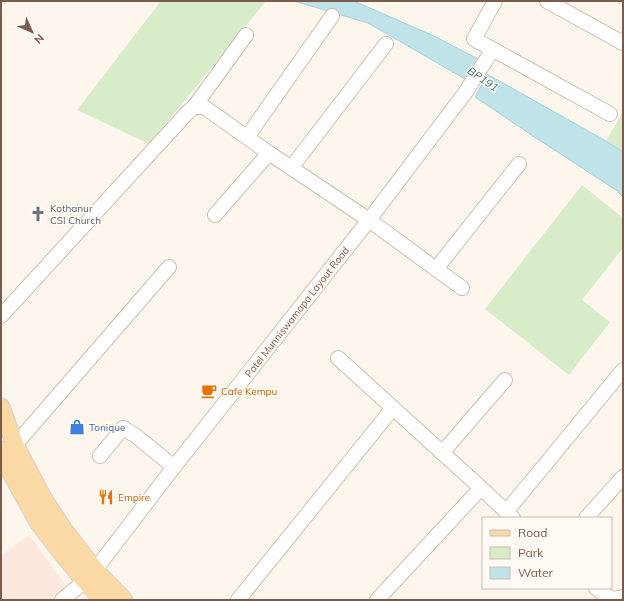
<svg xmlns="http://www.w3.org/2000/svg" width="624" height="601" viewBox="0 0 624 601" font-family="Mulish,sans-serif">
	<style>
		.commercial { fill: #fde8e0 }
		.green { fill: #d8ecc9 }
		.water { fill: #bfe3e8; stroke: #a5d3da }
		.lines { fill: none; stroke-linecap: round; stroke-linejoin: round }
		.minor-casing { stroke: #d1beb0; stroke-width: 16 }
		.major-casing { stroke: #dad1cd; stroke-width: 19 }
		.minor { stroke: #fff; stroke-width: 14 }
		.major { stroke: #fbd9a5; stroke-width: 17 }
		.labels { text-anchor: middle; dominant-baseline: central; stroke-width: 3; stroke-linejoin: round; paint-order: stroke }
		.worship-label { font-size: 10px; fill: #5b616d; stroke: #fffaf3; text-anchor: start }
		.street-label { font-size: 10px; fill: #7a5c4d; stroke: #fffaf3 }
		.food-label { font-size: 10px; fill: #c56008; stroke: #fffaf3; text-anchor: start }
		.shop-label { font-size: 10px; fill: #366cbe; stroke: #fffaf3; text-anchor: start }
		.water-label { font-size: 11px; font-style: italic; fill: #437c86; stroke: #fffaf3 }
	</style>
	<rect width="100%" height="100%" fill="#fdf6ec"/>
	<polygon class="commercial" points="29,535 67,587 50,600 1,600 1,556"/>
	<g class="green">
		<polygon points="161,1 266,1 149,144 77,110"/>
		<polygon points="623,112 623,152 606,141"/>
		<polygon points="582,185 623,218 623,248 582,300 610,322 569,375 485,309"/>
	</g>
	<g class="water">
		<polygon points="294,1 354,1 434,36 478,59 465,79 368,23"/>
		<polygon points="487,74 606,141 623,152 623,197 616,190 533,136 475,97"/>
	</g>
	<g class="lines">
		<defs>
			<g id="minor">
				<polyline points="495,1 474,39 610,114"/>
				<polyline points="547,1 623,43"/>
				<polyline points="194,107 246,35"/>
				<polyline points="247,137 332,16"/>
				<polyline points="291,168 386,44"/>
				<polyline points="215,215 269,153 369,220 462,288"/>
				<polyline points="436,269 519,164"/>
				<polyline points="1,316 188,112 194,107 204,107 269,153"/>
				<polyline points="338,358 481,488"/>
				<polyline points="15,445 169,267"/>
				<polyline points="442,453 505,380"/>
				<polyline points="100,456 123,428 136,436 174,467"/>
				<polyline points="506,512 623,370"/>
				<polyline points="586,518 623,477"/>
				<polyline points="596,588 605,595 614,599 623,597"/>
				<polyline points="62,600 85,581 95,570 174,467 369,220 465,93 493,49"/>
				<polyline points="238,600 393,408"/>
				<polyline points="377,600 481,488 513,518"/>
			</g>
			<g id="major">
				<polyline points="1,407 15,445 43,498 64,530 95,570 124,600"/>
				<polyline points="1,450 10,471 38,522 64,556 85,581 103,600"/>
			</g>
		</defs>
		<use href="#minor" class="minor-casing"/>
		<use href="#major" class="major-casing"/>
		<use href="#minor" class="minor"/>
		<use href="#major" class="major"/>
	</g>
	<defs>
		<symbol id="church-bare" viewBox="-9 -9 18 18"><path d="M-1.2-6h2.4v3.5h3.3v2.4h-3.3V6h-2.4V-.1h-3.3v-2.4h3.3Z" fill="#6b7280" stroke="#fffaf3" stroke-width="2.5" paint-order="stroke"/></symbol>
		<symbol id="cafe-bare" viewBox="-9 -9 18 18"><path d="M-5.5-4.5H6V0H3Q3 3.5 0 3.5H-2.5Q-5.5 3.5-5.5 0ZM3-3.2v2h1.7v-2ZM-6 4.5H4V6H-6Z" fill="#e8710a" stroke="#fffaf3" stroke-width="2.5" paint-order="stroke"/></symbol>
		<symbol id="shop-bare" viewBox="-9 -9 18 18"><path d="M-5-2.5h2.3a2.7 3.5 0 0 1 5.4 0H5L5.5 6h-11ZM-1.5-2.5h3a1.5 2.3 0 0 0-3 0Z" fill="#3f7fe0" stroke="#fffaf3" stroke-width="2.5" paint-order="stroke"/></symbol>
		<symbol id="restaurant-bare" viewBox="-9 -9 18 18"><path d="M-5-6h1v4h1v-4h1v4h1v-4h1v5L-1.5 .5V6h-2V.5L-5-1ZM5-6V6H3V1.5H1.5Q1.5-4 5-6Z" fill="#e8710a" stroke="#fffaf3" stroke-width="2.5" paint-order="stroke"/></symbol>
	</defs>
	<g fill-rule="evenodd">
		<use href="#church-bare" x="27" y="203" width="22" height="22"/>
		<use href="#cafe-bare" x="198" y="380" width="22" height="22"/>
		<use href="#shop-bare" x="66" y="416" width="22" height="22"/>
		<use href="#restaurant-bare" x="95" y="486" width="22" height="22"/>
	</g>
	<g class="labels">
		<g class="worship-label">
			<text x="50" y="208">Kothanur<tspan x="50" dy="12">CSI Church</tspan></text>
		</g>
		<g class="street-label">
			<text transform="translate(297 312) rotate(-52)">Patel Munniswamapa Layout Road</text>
		</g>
		<g class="food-label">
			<text x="221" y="391">Cafe Kempu</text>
			<text x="118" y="497">Empire</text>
		</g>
		<g class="shop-label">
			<text x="89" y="427">Tonique</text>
		</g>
		<g class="water-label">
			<text transform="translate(483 79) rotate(35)">BP191</text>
		</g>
	</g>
	<rect width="624" height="601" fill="none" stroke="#7a5c4d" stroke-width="4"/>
	<rect x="482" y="517" width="130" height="72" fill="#fffaf3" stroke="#cabbb1"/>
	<rect x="490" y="530" width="20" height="6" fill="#fbd9a5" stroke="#cabbb1"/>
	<text x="518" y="537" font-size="12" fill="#7a5c4d">Road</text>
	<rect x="490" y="547" width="20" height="12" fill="#d8ecc9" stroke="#cabbb1"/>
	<text x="518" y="557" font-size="12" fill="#7a5c4d">Park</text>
	<rect x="490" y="567" width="20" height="12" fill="#bfe3e8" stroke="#cabbb1"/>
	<text x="518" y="577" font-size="12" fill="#7a5c4d">Water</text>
	<g transform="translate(32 32) rotate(135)" stroke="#fffaf3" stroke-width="3" paint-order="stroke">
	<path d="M0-3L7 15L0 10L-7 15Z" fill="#7a5c4d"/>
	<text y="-6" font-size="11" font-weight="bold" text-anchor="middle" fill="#7a5c4d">N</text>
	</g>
</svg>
